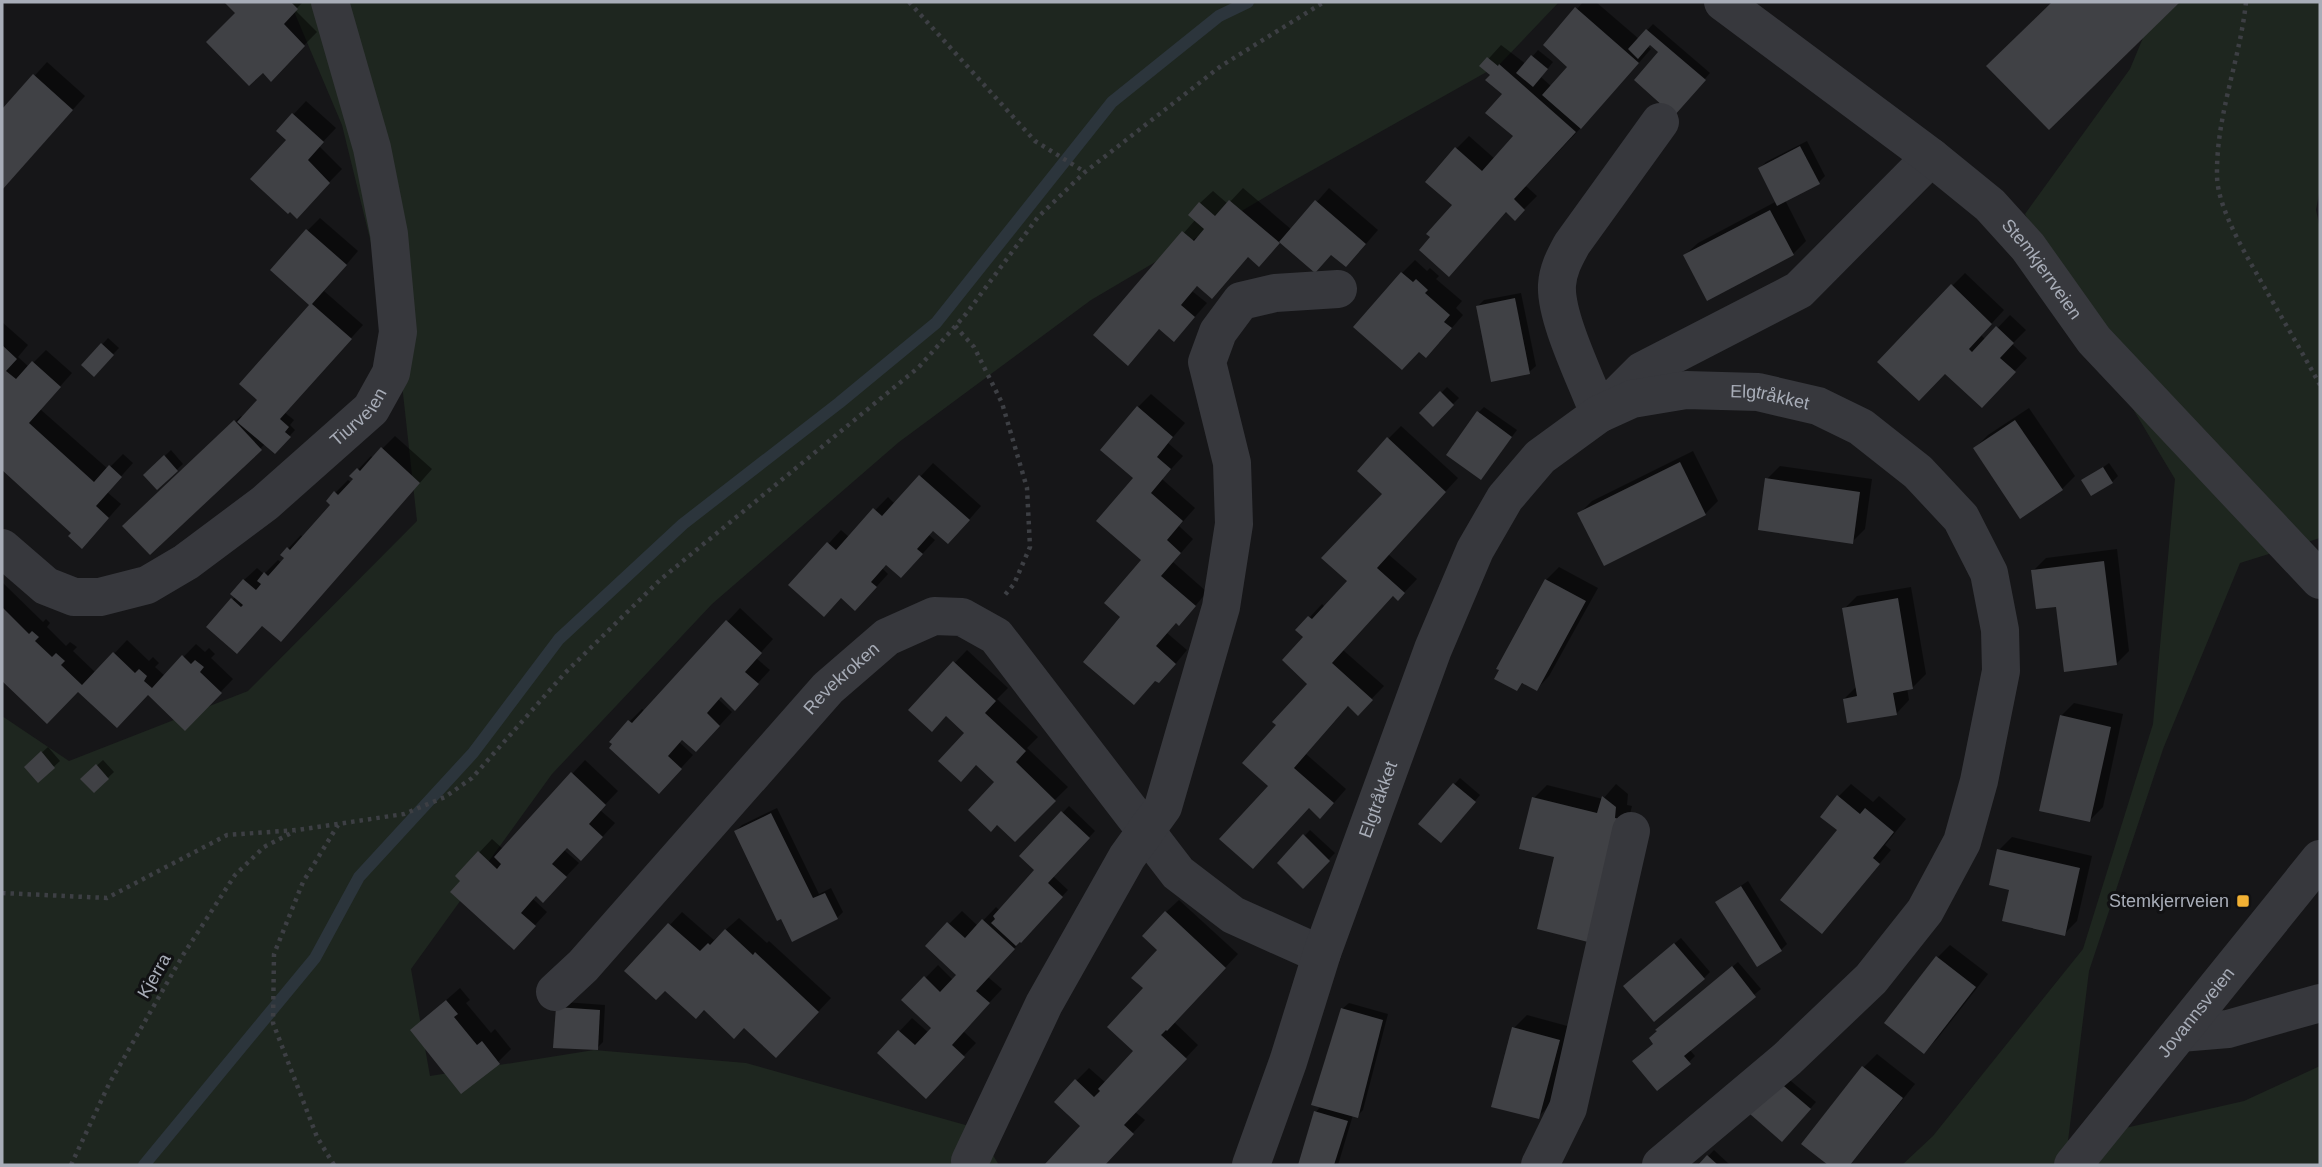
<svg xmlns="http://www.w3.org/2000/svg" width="2322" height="1167" viewBox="0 0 2322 1167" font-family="Helvetica,sans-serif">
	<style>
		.green { fill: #1e261f }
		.shadow { fill: #0007 }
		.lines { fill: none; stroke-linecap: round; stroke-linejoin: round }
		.stream { stroke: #2c353c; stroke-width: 12 }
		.building { fill: #404145 }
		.path { stroke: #3d3f44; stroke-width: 4.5; stroke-dasharray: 3.5 5; stroke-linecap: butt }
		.minor { stroke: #37383d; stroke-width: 38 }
		.tertiary { stroke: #37383d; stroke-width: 38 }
		.poi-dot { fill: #f2b134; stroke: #111113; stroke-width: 2.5 }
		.labels { text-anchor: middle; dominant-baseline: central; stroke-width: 6; stroke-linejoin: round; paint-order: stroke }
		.street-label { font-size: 18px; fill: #a8adb8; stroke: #111113 }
		.poi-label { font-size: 18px; fill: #a8adb8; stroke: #111113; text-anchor: end }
	</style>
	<rect width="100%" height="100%" fill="#161618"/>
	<g class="green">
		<polygon points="290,2 1559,2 1499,65 1284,186 1091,300 899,442 712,604 552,774 411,969 430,1076 594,1050 746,1063 976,1128 999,1165 2,1165 2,716 69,761 248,691 417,521 399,357 342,125"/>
		<polygon points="2168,2 2320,2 2320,189 2316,210 2320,228 2320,538 2240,563 2163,749 2089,971 2068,1141 2244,1101 2320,1066 2320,1165 1902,1165 1933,1136 2083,949 2153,724 2175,479 2112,374 2025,214 2130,69 2145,33"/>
	</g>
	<g class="shadow">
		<polygon points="226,2 303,2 295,10 317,32 271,79 237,13"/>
		<polygon points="1583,2 1596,2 1639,39 1653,24 1710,73 1680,107 1661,52 1651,43 1648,47 1651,49 1594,114 1526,186 1537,196 1515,218 1506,210 1454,205 1456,149 1469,136 1495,159 1515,136 1505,94 1493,75 1482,66 1501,45 1526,64 1538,50 1553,62 1541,77 1552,87 1570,67 1577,9"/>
		<polygon points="2054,2 2177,2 2049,128 1989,66"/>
		<polygon points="47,62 85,96 2,189 2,112"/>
		<polygon points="306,101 336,128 319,146 342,169 309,203 290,210 288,140 278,131"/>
		<polygon points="1807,141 1825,176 1819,182 1785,200 1806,241 1793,254 1708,298 1685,255 1698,243 1777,201 1760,168 1766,162"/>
		<polygon points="1243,188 1292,230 1329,188 1378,230 1359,252 1332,253 1281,242 1272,252 1249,255 1198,285 1192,291 1207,303 1186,327 1095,335 1196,219 1200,203 1213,191 1228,204"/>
		<polygon points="320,218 358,251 324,291 363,325 284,412 294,420 290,425 295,430 275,452 265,444 150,553 125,526 241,416 243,418 259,399 312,305 308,230"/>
		<polygon points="1415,260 1427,271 1430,268 1439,276 1436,279 1462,301 1456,308 1463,315 1439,343 1402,273"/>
		<polygon points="1965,273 2004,310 1981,335 1986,340 2010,315 2026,330 2012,344 2027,358 1994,393 1946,371 1952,286"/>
		<polygon points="1521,293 1536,366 1529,372 1478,306 1484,300"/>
		<polygon points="2,322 28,345 18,357 29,367 46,350 72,373 40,409 108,469 123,454 133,463 107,492 121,504 95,533 74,532 2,468"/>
		<polygon points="108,338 119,348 94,374 84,365"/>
		<polygon points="1447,387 1459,398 1433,424 1422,413"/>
		<polygon points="1151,394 1185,423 1168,443 1183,456 1162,479 1195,508 1179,526 1193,539 1173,562 1207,592 1191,611 1177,621 1167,633 1187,650 1172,668 1123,617 1144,560 1135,477 1138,407"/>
		<polygon points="1484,407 1517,430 1481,478 1478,413"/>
		<polygon points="2029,408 2075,476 2062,489 1975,448 1988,435"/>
		<polygon points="1401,426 1458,478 1388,554 1417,579 1398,599 1394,595 1343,650 1384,686 1358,713 1349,705 1306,754 1346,789 1333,804 1310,807 1271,786 1278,725 1310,684 1306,636 1298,630 1322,604 1325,607 1349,581 1385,494 1388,439"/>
		<polygon points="395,436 432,469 293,627 263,624 209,627 235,597 244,580 257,568 264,574 278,560 282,563 286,558 282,555 301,535 303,538 333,505 335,493 348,480 352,483 355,479 352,476 371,456 373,458"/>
		<polygon points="171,450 183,464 157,488 145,475"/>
		<polygon points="1693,451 1718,501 1705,514 1580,513 1592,501"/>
		<polygon points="933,463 981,506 961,529 934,529 929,535 935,540 914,563 887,563 882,568 888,574 868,596 841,596 791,585 841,530 849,537 888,497 895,504"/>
		<polygon points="2109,463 2118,476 2112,482 2084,481"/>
		<polygon points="1780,466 1872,479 1865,529 1852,542 1767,479"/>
		<polygon points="2117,549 2129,651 2116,664 2033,571 2046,558"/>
		<polygon points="1559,567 1598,588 1549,676 1537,689 1524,682 1517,689 1498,668 1546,580"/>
		<polygon points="2,582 43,622 46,619 50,623 47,627 66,646 70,642 77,647 73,651 96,673 127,640 149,661 153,657 159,663 155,667 165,676 196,644 205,652 209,648 215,654 211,658 233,679 185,729 148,693 79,689 47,722 2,679"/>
		<polygon points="1911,587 1926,674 1913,687 1907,688 1909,700 1897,713 1844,699 1857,686 1844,609 1857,596"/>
		<polygon points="740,608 773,639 756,658 770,670 747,695 722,696 718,699 732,712 709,737 683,738 679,742 693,755 671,779 629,722 642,709 645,711"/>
		<polygon points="967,650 1008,688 997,699 1038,737 1027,748 1068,787 1015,839 997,782 967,733 947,714 910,710"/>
		<polygon points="2074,703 2123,714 2103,807 2090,820 2061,716"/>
		<polygon points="48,747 60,761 38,781 26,767"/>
		<polygon points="103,760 114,772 94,791 82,779"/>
		<polygon points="585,760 618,791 600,810 615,823 594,846 567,846 564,850 579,863 556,887 537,894 533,899 547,912 526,935 457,876 492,839 503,849"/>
		<polygon points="1460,778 1480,795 1447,835 1420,824"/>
		<polygon points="1616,784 1628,794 1627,805 1632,806 1601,927 1557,856 1534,798 1547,785 1603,799"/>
		<polygon points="1851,784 1873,802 1879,796 1906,819 1885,845 1891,850 1822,932 1839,830 1838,797"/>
		<polygon points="1069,806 1095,831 1053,876 1068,890 988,977 1002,989 963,1031 976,1043 938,1083 879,1053 912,1018 929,1033 934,1028 904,1000 938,965 953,980 958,975 927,946 962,911 978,926 996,907 1000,911 1037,870 1022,855"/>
		<polygon points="777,808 819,894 831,888 843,912 837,918 793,939 736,831 742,825"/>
		<polygon points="1310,830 1335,853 1303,886 1279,863"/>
		<polygon points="2012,837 2092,856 2077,921 2064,934 1999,850"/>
		<polygon points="1748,881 1787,944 1781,950 1717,902"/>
		<polygon points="1179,900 1238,954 1174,1022 1198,1045 1135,1112 1145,1120 1103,1165 1049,1165 1047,1163 1082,1126 1076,1081 1089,1068 1106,1083 1135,1051 1146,988 1159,950 1166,912"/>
		<polygon points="682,912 714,940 739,918 767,943 769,941 831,998 789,1043 744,1026 627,971"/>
		<polygon points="1681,938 1710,972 1704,978 1631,980"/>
		<polygon points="1950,945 1988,974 1937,1039 1924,1052 1937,958"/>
		<polygon points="1738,962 1761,989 1689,1049 1695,1056 1689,1062 1655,1043 1663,1024"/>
		<polygon points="460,988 470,1000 466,1003 491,1033 495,1029 511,1049 498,1062 412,1030"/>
		<polygon points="564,1002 605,1005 603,1042 597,1048 558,1008"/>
		<polygon points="1349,1003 1388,1014 1363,1110 1357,1116 1353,1115 1338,1165 1299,1165 1316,1112 1321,1106 1342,1009"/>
		<polygon points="1527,1015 1571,1027 1551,1104 1538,1117 1514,1028"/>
		<polygon points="1877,1054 1915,1084 1850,1165 1831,1165 1803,1143 1864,1067"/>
		<polygon points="1785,1076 1816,1102 1788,1134 1779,1082"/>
		<polygon points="1714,1150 1730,1165 1700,1165"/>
	</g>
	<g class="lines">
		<polyline class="stream" points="144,1165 315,958 359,877 473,753 559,639 683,524 839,403 936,323 1112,102 1219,16 1248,2"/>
	</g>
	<g class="building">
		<polygon points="224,2 291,2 298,9 284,24 305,46 271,82 263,73 249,86 206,42 235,13"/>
		<polygon points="2052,2 2180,2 2049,130 1986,66"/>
		<polygon points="1575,7 1639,63 1581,129 1542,95 1567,67 1543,45"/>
		<polygon points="1646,29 1706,80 1674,116 1634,80 1658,52 1650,45 1638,59 1628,49"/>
		<polygon points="1531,55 1548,69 1533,87 1516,73"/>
		<polygon points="1487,57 1498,66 1499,64 1576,132 1514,199 1525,210 1515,221 1506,212 1449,277 1419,250 1430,237 1426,234 1452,205 1425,182 1455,147 1482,171 1513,136 1485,113 1502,94 1485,80 1490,75 1479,66"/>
		<polygon points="33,74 73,110 2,190 2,109"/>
		<polygon points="292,113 324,142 308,160 330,183 297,219 290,212 288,214 250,179 286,140 276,131"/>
		<polygon points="1800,146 1820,184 1777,206 1758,168"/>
		<polygon points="1229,200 1280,243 1259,267 1248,257 1212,299 1197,286 1181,305 1195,317 1174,342 1159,329 1128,366 1093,335 1182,231 1194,241 1204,229 1188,215 1199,202 1215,216"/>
		<polygon points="1315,200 1366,244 1346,267 1331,255 1315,273 1279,242"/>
		<polygon points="1770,210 1794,255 1707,301 1683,255"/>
		<polygon points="306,229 347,265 312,304 352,339 280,419 289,427 285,432 291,437 275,454 237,422 257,400 239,384 309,305 270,270"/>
		<polygon points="1401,272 1413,282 1416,279 1428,290 1425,293 1450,315 1444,322 1452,328 1426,358 1419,352 1402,370 1353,327"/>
		<polygon points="1951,284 1992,324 1969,349 1972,352 1996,326 2014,343 2000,358 2016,372 1982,408 1945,374 1919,401 1877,362"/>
		<polygon points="1515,298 1530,374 1491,382 1476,306"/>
		<polygon points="101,343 114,355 94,377 81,365"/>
		<polygon points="2,345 17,359 6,371 16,379 32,361 61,387 29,423 94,482 109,465 122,477 96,506 109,518 82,549 68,536 71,533 2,470"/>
		<polygon points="1440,391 1454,405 1433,427 1419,413"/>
		<polygon points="1137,406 1173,437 1157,457 1171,469 1151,493 1183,521 1167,540 1181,553 1161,576 1196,606 1179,626 1176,623 1156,646 1176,664 1159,683 1155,681 1134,705 1083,662 1120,617 1104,603 1141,560 1096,521 1133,478 1100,450"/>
		<polygon points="1477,411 1512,437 1481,480 1446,455"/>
		<polygon points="234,420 262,450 150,555 122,526"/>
		<polygon points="2015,420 2063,490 2020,519 1973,448"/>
		<polygon points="1387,437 1446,492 1377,568 1405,593 1398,601 1393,596 1332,663 1373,700 1358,716 1348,706 1294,768 1334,803 1320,819 1309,808 1253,869 1219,839 1268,786 1242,763 1276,725 1272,722 1307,684 1282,660 1303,637 1295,630 1308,616 1312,619 1347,581 1321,558 1382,494 1357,471"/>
		<polygon points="381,447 420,483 281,642 262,626 237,654 206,627 231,598 241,607 243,605 230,594 243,579 256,590 261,584 257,581 264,572 268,576 284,558 280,555 287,547 290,550 330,505 326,501 334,491 338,495 353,479 349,476 357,468 360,471"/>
		<polygon points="164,455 178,471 157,490 143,475"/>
		<polygon points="1680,462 1706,515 1604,566 1577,513"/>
		<polygon points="2103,467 2113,483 2091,496 2081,480"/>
		<polygon points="919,475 970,520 948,544 933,531 917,549 923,554 901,578 886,565 871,582 877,587 855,611 841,598 824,617 788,585 827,542 836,550 873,508 882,516"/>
		<polygon points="1765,478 1860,492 1853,544 1758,530"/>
		<polygon points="2104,561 2117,665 2064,672 2056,607 2036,609 2031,570"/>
		<polygon points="1545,579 1586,601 1537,691 1522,683 1517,691 1494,679 1499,670 1496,669"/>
		<polygon points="1898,598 1913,689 1893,693 1897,715 1847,723 1843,699 1857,696 1842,608"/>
		<polygon points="2,607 29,634 32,631 39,637 35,641 52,657 56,653 65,661 61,665 82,685 113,652 135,673 139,669 147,676 144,681 152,688 182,655 191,664 195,660 204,667 200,672 222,693 185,731 148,695 117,728 78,692 47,724 2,681"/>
		<polygon points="726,620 762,653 745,672 759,684 735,711 721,697 707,713 720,726 696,752 682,740 668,756 682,769 659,794 609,748 612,744 609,742 628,720 632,723"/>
		<polygon points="953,661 996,701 985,713 1026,751 1016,762 1056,801 1015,842 997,825 991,832 968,810 994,782 976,765 961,782 938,761 964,733 946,716 932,732 908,710"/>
		<polygon points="2060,715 2111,727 2090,822 2039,811"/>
		<polygon points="41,751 55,768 38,783 24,767"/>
		<polygon points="96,764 109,779 94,793 80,779"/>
		<polygon points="571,772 606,805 589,824 603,837 581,861 567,848 552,864 567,877 543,903 536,896 521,913 536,926 514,950 450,892 460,881 455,876 478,851 497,869 501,864 494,857"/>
		<polygon points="1453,783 1476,802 1441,843 1418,824"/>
		<polygon points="1837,795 1860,814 1865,808 1894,832 1873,858 1880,864 1822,934 1780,900 1837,830 1820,817"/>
		<polygon points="1602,796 1616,807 1615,818 1620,819 1588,942 1537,929 1554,857 1519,849 1532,797 1597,813"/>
		<polygon points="1061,811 1090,838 1048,883 1063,897 1021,943 1020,942 1016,946 991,923 995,919 993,916 1034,870 1019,856"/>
		<polygon points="771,813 813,898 825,893 838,919 792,942 781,919 777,921 734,831"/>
		<polygon points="1303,834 1330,861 1303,889 1277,863"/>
		<polygon points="1997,849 2080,868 2065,936 2002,921 2009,890 1989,885"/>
		<polygon points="1741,886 1782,951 1757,967 1715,902"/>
		<polygon points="1165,911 1226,968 1167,1031 1166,1030 1161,1035 1187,1059 1124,1125 1134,1134 1105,1165 1047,1165 1045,1164 1080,1126 1054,1102 1075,1079 1094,1097 1100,1091 1098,1089 1133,1051 1107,1027 1143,988 1131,978 1157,950 1142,936"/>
		<polygon points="982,919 1015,949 976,991 990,1003 952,1045 965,1057 926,1099 877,1053 898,1030 915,1045 931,1028 901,1000 924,976 940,992 956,975 925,946 947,922 965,938"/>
		<polygon points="668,923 700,951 708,943 710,945 725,929 753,955 755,952 819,1012 776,1058 744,1028 734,1039 704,1010 696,1019 665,991 656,1000 624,971"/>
		<polygon points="1674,943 1705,979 1654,1022 1623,986"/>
		<polygon points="1936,956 1976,987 1924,1054 1884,1023"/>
		<polygon points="1732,966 1756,997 1684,1056 1691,1064 1657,1091 1632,1061 1653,1044 1649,1038 1657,1031 1655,1030"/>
		<polygon points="446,1000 458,1014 454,1017 477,1045 482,1041 500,1064 461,1094 410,1030"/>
		<polygon points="556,1007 600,1010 598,1050 553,1048"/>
		<polygon points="1341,1008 1383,1020 1358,1118 1311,1105"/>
		<polygon points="1512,1027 1560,1040 1539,1119 1491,1107"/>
		<polygon points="1862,1066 1903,1098 1850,1165 1828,1165 1801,1144"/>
		<polygon points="1778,1081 1811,1109 1782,1142 1750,1114"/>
		<polygon points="1314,1111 1348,1121 1334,1165 1298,1165"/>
		<polygon points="1707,1155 1718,1165 1698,1165"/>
	</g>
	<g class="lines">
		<g class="path">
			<polyline points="909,2 1035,141 1085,172"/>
			<path d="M2246,2c-6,58 -30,114 -29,173 0,35 33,86 50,117 18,31 36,62 53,93"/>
			<polyline points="955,326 974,347 1002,403 1027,488 1030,547 1014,584 1004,596"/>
			<polyline points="2,893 107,898 227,835 297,830 404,814 445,797 472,778 565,673 661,579 919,367 966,314 1038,217 1085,172 1221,66 1324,2"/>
			<polyline points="71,1165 109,1084 183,955 235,875 264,847 295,831"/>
			<polyline points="334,1165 317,1137 273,1023 274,954 303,882 338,825"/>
		</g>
		<g class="minor">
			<path d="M1660,122l-88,122c-7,13 -14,25 -15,41 -2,33 30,96 42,129l43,-43 157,-81 132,-133"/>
			<path id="s1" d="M2,548l44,38 28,11h26l47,-12 39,-23 79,-59 106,-94 20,-36 7,-41 -9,-98 -17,-86 -42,-146"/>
			<path id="s2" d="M555,992l28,-26 245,-278 59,-51 47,-21 28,1 34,19 182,237 55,42 80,36 9,2"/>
			<polyline points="2180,1033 2228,1029 2320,1003"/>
			<polyline points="970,1161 1044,1004 1127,857 1163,807 1221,607 1234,524 1232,463 1207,362 1218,332 1241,301 1275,293 1338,289"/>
			<path id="s3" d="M1251,1165l37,-103 34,-109 111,-304 42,-99 30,-52 35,-41 59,-43 33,-15 54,-9 72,2 60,14 43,21 57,45 43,46 28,55 11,57 1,41 -22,110 -17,61 -37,69 -54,68 -84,80 -126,106"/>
			<polyline points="1540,1165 1568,1108 1631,831"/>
		</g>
		<g class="tertiary">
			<path id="s4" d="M1723,2l208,155 59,48 38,42 66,93 226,240"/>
			<path id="s5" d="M2073,1165l247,-306"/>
		</g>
	</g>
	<rect class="poi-dot" x="2236" y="894" width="14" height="14" rx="3.5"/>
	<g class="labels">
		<g class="street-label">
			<text stroke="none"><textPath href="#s4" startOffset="418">Stemkjerrveien</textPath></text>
			<text stroke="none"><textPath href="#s3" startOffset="1017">Elgtråkket</textPath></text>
			<text stroke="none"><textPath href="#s1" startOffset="434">Tiurveien</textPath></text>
			<text stroke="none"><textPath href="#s2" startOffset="425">Revekroken</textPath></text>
			<text stroke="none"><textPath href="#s3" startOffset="387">Elgtråkket</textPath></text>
			<text transform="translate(154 976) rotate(-60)">Kjerra</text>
			<text stroke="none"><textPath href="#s5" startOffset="196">Jovannsveien</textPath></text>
		</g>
		<g class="poi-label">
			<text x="2229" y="901">Stemkjerrveien</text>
		</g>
	</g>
	<rect width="2322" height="1167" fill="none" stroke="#a8adb8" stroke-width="7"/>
</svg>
